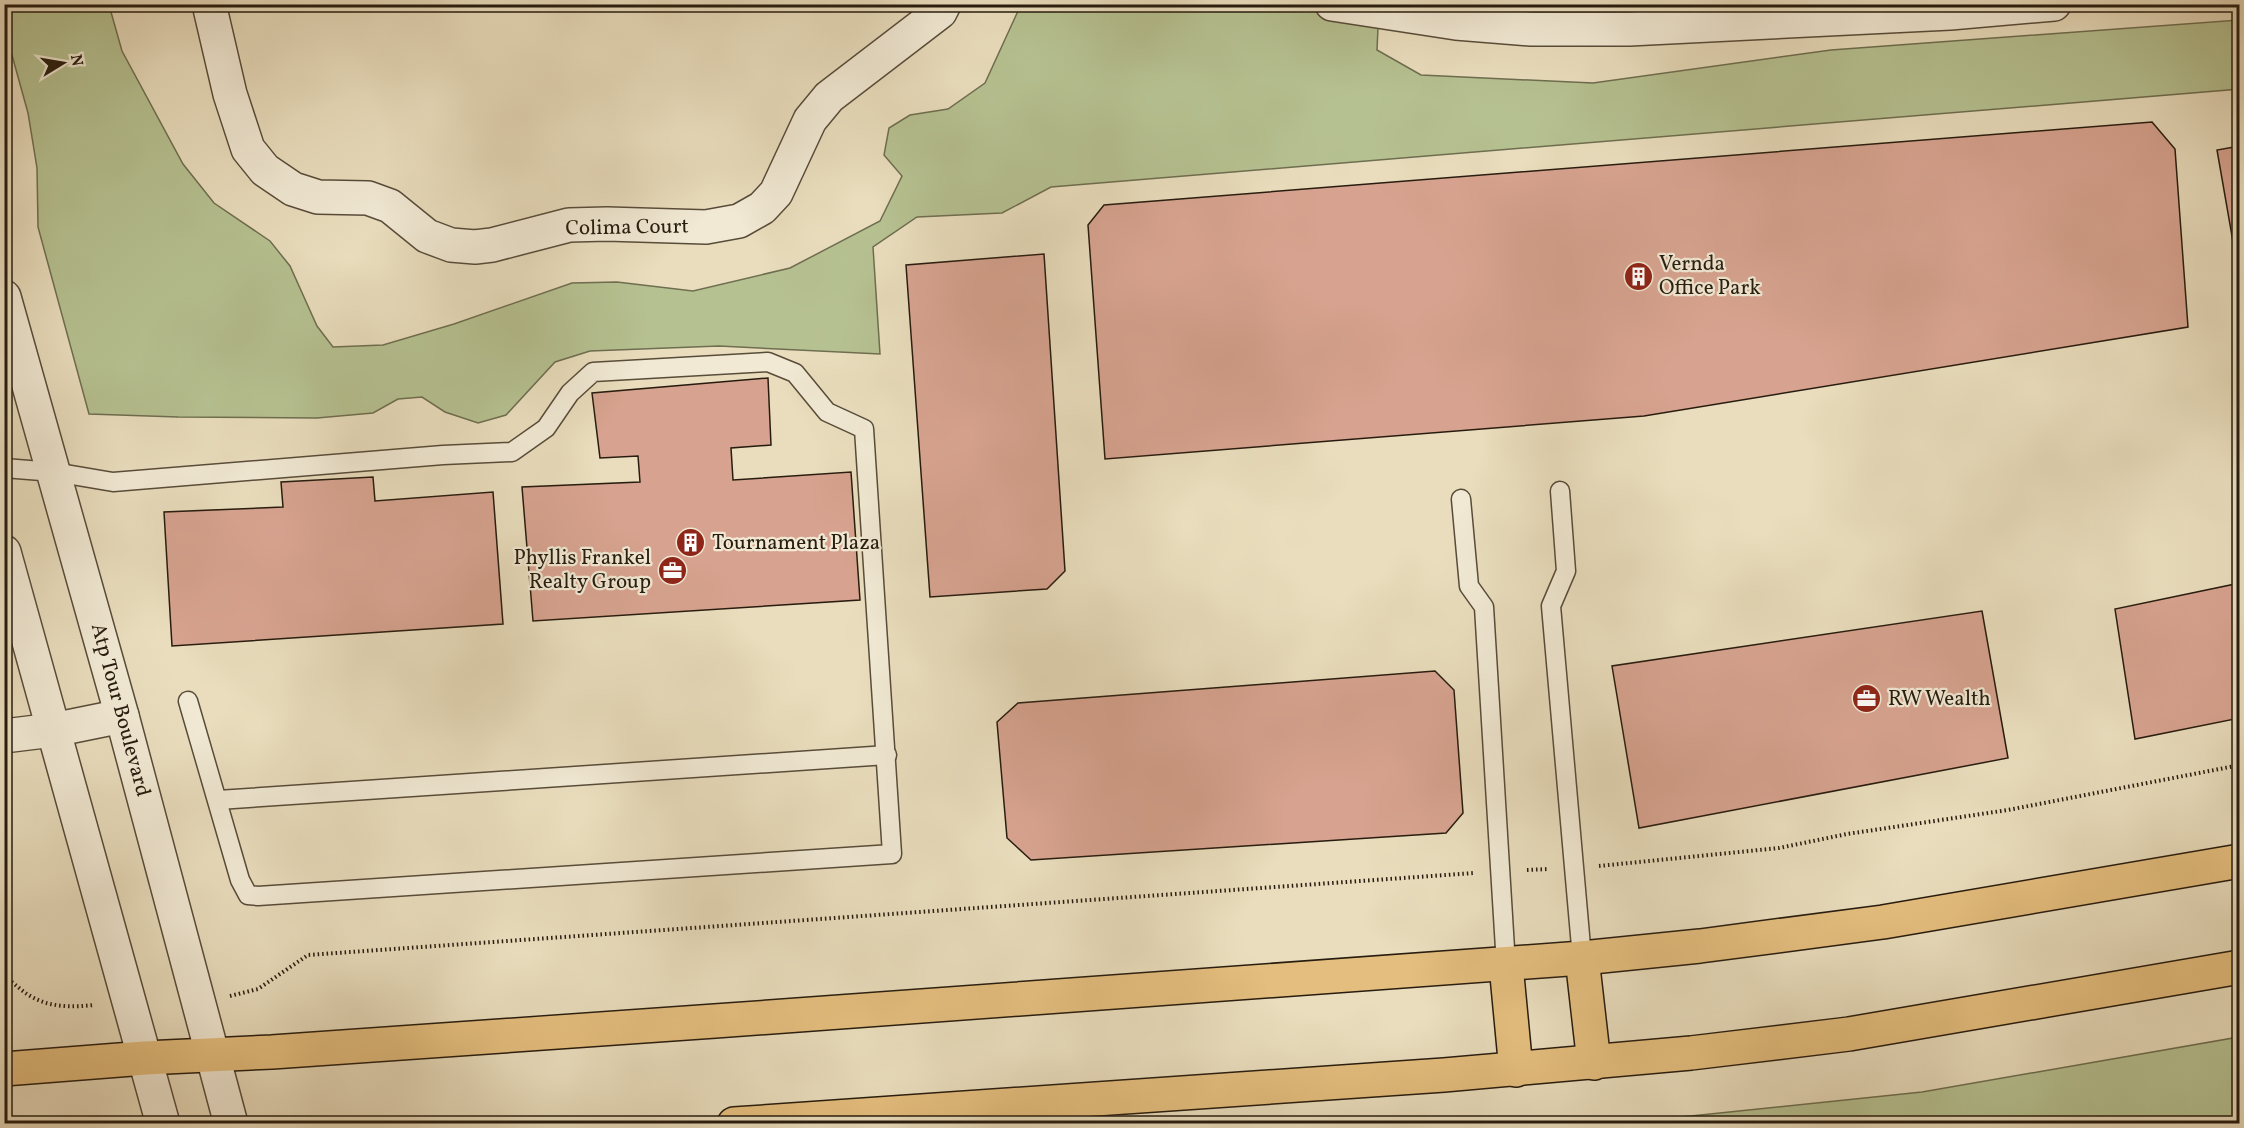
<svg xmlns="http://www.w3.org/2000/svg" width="2244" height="1128" viewBox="0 0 2244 1128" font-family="Vollkorn,serif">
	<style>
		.green { fill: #b6c191; stroke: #6e6e50; stroke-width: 1.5 }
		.building { fill: #d7a390; stroke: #271c0f; stroke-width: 1.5 }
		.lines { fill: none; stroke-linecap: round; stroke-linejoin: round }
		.lane-casing { stroke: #584c3a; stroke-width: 21 }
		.street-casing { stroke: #584c3a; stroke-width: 36 }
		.primary-casing { stroke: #271c0f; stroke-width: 36 }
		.path { stroke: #271c0f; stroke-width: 4; stroke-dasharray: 1.5 3; stroke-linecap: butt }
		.lane { stroke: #f1e9d4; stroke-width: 18 }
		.street { stroke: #f1e9d4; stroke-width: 33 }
		.primary { stroke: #e4be7e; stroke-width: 33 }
		.labels { text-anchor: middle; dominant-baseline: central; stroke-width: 4.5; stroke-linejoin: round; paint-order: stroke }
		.street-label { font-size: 21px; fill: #271c0f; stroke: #f1e9d4 }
		.poi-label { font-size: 21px; fill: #271c0f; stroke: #f1e9d4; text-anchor: start }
	</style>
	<rect width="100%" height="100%" fill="#e9ddbd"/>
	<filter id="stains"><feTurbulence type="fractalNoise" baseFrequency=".00333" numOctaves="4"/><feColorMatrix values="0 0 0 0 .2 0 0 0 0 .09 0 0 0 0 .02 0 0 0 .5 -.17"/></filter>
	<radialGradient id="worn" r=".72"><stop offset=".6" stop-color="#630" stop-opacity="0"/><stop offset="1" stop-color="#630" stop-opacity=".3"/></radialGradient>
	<g class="green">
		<polygon points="4,5 109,5 122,51 183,164 214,203 270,241 290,266 317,326 333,347 383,345 454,324 572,283 617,282 693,291 790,268 880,221 902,176 884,155 889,128 910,115 948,109 985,83 1018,11 1017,5 1379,5 1377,50 1421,75 1593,83 1831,50 2239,20 2240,89 1051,187 1002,213 917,217 873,247 880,354 719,346 590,351 555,362 506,415 478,423 445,412 422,397 398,399 373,413 317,418 178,417 89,414 38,227 37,168 28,113 5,30"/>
		<polygon points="2239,1037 2239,1123 1623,1123 1922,1092"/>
	</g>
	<g class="building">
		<polygon points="2152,122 2175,149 2188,327 1644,416 1105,459 1088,225 1104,205"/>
		<polygon points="2240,146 2240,282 2217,150"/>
		<polygon points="1044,254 1065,571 1047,589 930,597 906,265"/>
		<polygon points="768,378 771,445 731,448 733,480 851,472 860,600 533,621 522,487 640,482 638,456 600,458 592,393"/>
		<polygon points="373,477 375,501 493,492 503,624 172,646 164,512 283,507 281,482"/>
		<polygon points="2240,583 2240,718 2135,739 2115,609"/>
		<polygon points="1982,611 2008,758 1639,828 1612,666"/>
		<polygon points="1435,671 1454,690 1463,813 1446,833 1031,860 1007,838 997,722 1018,703"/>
	</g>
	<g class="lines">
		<defs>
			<g id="lane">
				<polyline points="4,468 54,472 113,482 443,455 512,452 546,428 570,393 593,372 768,362 795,373 827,412 864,429 892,854 258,896 248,895 240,880 188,701"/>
				<polyline points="1560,491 1566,571 1551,606 1582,958"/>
				<polyline points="1461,499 1469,586 1484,607 1506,965"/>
				<polyline points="218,800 887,755"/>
			</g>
			<g id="street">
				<polyline points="209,4 230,94 248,149 265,170 293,189 318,197 368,198 390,206 427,236 451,245 475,247 492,245 569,225 607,224 706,227 739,221 762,208 776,193 810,120 829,97 940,12 944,4"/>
				<polyline points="1332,4 1456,23 1531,29 1629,29 1950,13 2054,4"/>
				<polyline points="4,297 122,716 231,1124"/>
				<polyline points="4,552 163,1124"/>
				<polyline points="4,736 53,730 122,716"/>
			</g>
			<g id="primary">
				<polyline points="1582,958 1594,1063"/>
				<polyline points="1506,965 1516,1070"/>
				<polyline points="4,1069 145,1058 272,1052 715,1021 1582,958 1700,946 1883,922 2240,861"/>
				<polyline points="734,1124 1444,1075 1691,1053 1849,1034 2240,967"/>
			</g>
		</defs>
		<use href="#lane" class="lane-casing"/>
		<use href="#street" class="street-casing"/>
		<use href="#primary" class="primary-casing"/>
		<g class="path">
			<polyline points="1599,866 1779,848 1847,834 2008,810 2240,765"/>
			<polyline points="1527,870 1549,869"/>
			<path d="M4,977c11,6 18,15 28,20 20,11 41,10 62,8"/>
			<polyline points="230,996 258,989 308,955 1474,873"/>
		</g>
		<use href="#lane" class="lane"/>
		<use href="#street" class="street"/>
		<use href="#primary" class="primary"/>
	</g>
	<defs>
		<symbol id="building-disc" viewBox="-11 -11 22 22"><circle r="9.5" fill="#8f2418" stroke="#f1e9d4"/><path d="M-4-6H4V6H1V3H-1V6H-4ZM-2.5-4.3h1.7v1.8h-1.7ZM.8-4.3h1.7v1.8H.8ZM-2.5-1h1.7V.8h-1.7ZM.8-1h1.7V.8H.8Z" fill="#fff"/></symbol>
		<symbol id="office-disc" viewBox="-11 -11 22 22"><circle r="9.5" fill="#8f2418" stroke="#f1e9d4"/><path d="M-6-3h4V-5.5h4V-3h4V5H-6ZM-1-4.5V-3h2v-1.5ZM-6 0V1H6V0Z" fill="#fff"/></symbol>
	</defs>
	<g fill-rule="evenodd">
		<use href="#building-disc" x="1622" y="260" width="33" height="33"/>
		<use href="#building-disc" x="674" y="526" width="33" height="33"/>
		<use href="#office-disc" x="656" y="554" width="33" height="33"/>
		<use href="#office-disc" x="1850" y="682" width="33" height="33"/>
	</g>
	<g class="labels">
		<g class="street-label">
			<text transform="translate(627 228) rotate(-1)">Colima Court</text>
			<text transform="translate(120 710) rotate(75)">Atp Tour Boulevard</text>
		</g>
		<g class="poi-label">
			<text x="1659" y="264">Vernda<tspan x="1659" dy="24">Office Park</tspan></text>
			<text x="712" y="543">Tournament Plaza</text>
			<text x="651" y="558" text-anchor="end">Phyllis Frankel<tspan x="651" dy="24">Realty Group</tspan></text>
			<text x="1888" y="699">RW Wealth</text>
		</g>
	</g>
	<rect width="2244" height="1128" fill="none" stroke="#e9ddbd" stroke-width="24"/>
	<rect x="6" y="6" width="2232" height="1116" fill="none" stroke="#271c0f" stroke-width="3"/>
	<rect x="12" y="12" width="2220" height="1104" fill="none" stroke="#271c0f" stroke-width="1.5"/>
	<g transform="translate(63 63) rotate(79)" stroke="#f1e9d4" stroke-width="4.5" paint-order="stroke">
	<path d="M0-4.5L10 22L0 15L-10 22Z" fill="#271c0f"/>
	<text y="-9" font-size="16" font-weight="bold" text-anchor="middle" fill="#271c0f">N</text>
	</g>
	<rect width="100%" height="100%" filter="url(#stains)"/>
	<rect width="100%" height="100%" fill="url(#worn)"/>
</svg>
